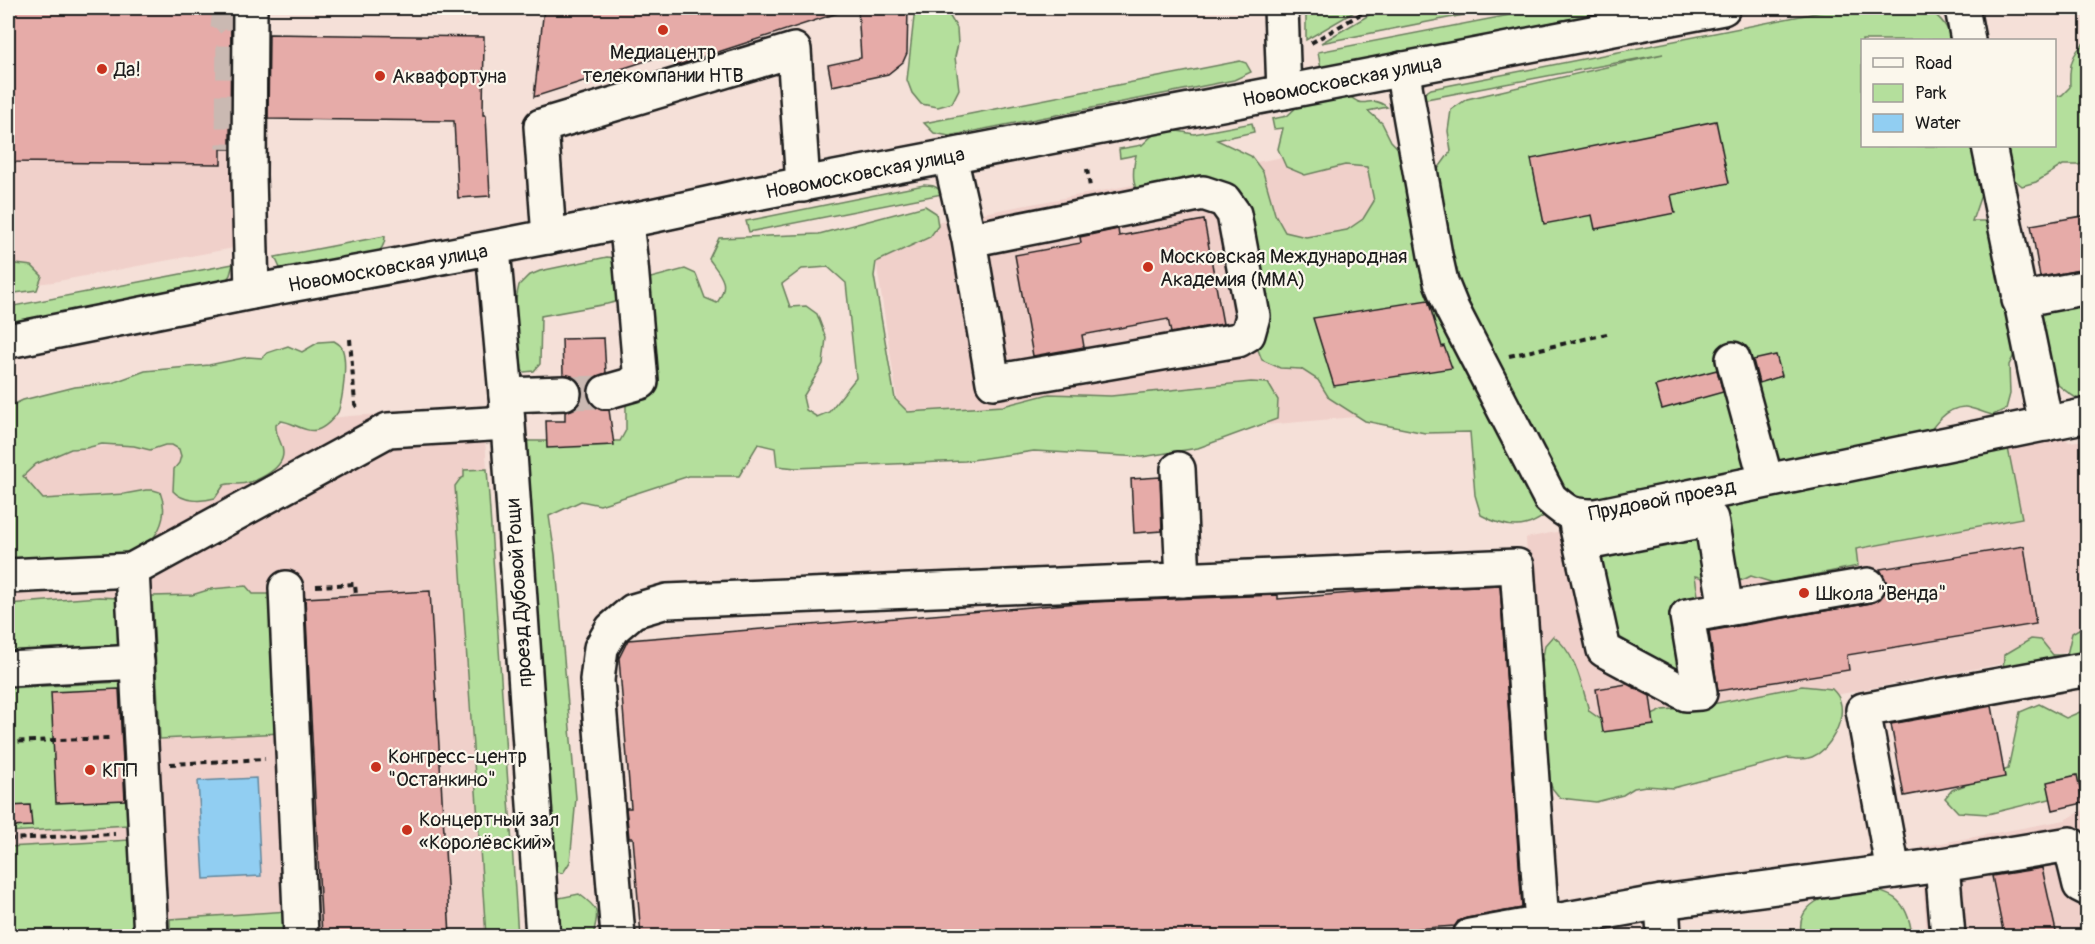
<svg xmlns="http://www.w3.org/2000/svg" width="2095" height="944" viewBox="0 0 2095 944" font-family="Pangolin,sans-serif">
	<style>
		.built { fill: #f0d0ca }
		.green { fill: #b4df9c; stroke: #687e5c; stroke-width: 1.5; fill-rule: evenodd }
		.water { fill: #91cef2; stroke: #62879c; stroke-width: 1.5 }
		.building { fill: #e6aba8; stroke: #1c1c1c; stroke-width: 1.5 }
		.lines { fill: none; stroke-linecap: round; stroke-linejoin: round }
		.minor-tunnel { stroke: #cab9b2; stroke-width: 33; stroke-dasharray: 33 16; stroke-linecap: butt }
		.minor-casing { stroke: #1c1c1c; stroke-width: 38 }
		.major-casing { stroke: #1c1c1c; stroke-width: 38 }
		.path { stroke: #1c1c1c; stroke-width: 4; stroke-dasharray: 6 4.5; stroke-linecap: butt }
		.minor { stroke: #fbf7ec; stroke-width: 33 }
		.major { stroke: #fbf7ec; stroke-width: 33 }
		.poi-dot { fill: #c8321e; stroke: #fbf7ec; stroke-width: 2 }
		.labels { text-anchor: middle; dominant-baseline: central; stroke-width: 4.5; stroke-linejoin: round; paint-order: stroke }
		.poi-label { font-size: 20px; fill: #1c1c1c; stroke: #fbf7ec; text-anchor: start }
		.street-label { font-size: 20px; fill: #1c1c1c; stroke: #fbf7ec }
	</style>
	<rect width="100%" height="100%" fill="#f5e0d8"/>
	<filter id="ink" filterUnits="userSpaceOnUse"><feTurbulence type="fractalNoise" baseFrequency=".0167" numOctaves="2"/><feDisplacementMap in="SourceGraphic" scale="12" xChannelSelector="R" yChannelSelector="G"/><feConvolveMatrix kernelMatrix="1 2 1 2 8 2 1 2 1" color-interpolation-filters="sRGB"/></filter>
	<g filter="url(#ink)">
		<g class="built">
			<polygon points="8,8 264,8 265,242 53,282 8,287"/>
			<polygon points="1379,139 1466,407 906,457 872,234"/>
			<polygon points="483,408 487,469 464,470 496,936 8,936 8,458 349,416"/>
			<polygon points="2058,431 2069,442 2087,440 2087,689 2084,648 1539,751 1526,538"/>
			<polygon points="2087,808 2087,936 1927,936 1920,847 2065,820"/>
		</g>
		<g class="green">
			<polygon points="915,8 950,8 949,15 957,28 958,44 955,57 959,89 952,103 938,107 921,104 912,93 907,80"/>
			<polygon points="1306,8 1361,8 1306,40"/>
			<polygon points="1381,8 1499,8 1321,43"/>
			<polygon points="1546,8 1623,8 1321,69 1318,52"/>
			<path d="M1841,8h80c17,4 25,17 33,32h-92v106h124l-1,37 -13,38h15l12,7 17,123 -7,14 1,29 -4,15 -13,6c-6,-1 -25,-9 -29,-8 -21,1 -33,23 -44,38l87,-2 15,75 -166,31 2,17 -84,17 -23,-7c-19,11 -36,5 -56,0l4,26 -25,4 12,69 -74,-42 -25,-132 -20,-3c-32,26 -46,39 -86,17l-6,-20 -5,-63 -45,1 -60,-12 -36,-23 -11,-18 -17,-11 -21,-1 -18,-8 -7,-18 -31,-136h-80c-11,-20 -13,-29 -8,-51l-16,3 -1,-9 23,-4 11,-10 19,-5 22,4 58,-11 2,9 -37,8 34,16 12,16 12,42 10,18 21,5 41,-7 16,-11 11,-18 -7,-34 -22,-2 -40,10 -19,-8 -8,-18 5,-21 -9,1 -2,-10 15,-3 13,-12 37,-16c5,3 18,13 22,14 9,3 13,-6 28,5l-19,4 14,12 9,18 27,28h20l13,-18 -3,-20 3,-21 16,-11 196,-45 -242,46 1,-5 9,-6z"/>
			<path d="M2087,40v122l-9,3h-15l-27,17 -14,4 -12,-10 -6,-30h50l1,-49 7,-2 8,-8c-1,-21 1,-33 17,-47z"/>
			<polygon points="1240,61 1246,63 1251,72 1234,80 949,136 934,133 924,123"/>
			<path d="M924,185c8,0 14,1 18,9l-193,38 -3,-11z"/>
			<path d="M925,206l11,7 2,13 -8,11 -54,25 -2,14 21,123 13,13 95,-6 46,-12 62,2 140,-14 17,1 10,17 -1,19 -79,29 -56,9 -108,-6 -69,10 -169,7 -19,-2 -2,-18 -17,-4 -19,32h-50l-89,29 -19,-4 -32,15 6,39 21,243 -6,64 -7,11 -13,-2 -39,-430h109l6,-11v-26l16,-19 16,-3 -19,-101 46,-12 11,5 9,24 12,5c13,-20 5,-26 -8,-44l10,-21 100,-4zM828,267l18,16 10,95 -27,34 -12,5 -11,-7 -3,-13 20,-33 3,-26 -9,-24 -11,-8 -16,1 -8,-23 20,-15z"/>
			<path d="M385,236c0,9 -4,14 -11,20l-87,16 -7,-4 -5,-11z"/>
			<polygon points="607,257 615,258 619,298 615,302 607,304 541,316 540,364 534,371 524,372 519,368 514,308 519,285 528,276 540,271"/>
			<polygon points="8,263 32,266 42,276 37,290 8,294"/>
			<polygon points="233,264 230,275 224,284 8,326 8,307"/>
			<path d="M2087,277v125c-11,-1 -40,-24 -44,-34 -5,-18 -6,-48 -9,-67z"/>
			<path d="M334,341c5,3 8,5 9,10 4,14 0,48 -5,61 -4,7 -14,16 -21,18 -12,3 -24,-8 -36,-9l-5,4c-1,11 7,18 7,28 0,17 -30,31 -45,31 -6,0 -8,-1 -14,1l-9,13c-14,4 -32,4 -42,-7l1,-22 5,-6 2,-7 -2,-7 -7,-4h-7l-15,5 -16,-4 -32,-2 -16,4 -15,1 -35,15 -13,12 20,23 81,-5 22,-4h7l7,2c11,27 -5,50 -27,65l-125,10v-160l15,-7 52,-13 37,-4 33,-12 64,-6 39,-8 14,1 5,-5 21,-7 14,6 17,-10z"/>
			<polygon points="487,469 489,497 518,936 486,936 455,486 460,479 464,477 464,470"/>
			<polygon points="246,586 253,594 273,594 281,733 160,739 152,596 192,595 211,589"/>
			<polygon points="99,597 117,598 119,645 8,652 8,604"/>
			<polygon points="2087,624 2087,684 2003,674 2004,655 2031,639 2041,640 2053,655 2067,655 2072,633"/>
			<path d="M1553,636c23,16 29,50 36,75l24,17 28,-1 11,-12 11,-5 40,-4 99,-20 30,3c3,3 7,7 8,12 6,18 -10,49 -28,56 -8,3 -15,2 -24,1l-115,30 -27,-2 -12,2 -11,7 -27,7 -36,-4 -8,-10 -8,-25 -3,-93 4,-25z"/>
			<polygon points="121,682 129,825 8,832 8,688"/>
			<polygon points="2039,704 2066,718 2087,709 2087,782 2066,795 1988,814 1958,812 1945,798 1952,790 2008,769 2020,712"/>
			<polygon points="130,840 135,936 8,936 8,847"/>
			<path d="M1853,888c36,3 55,8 59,48h-110c-9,-32 27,-42 51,-48z"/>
			<path d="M579,894c22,16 19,17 14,42h-38l-1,-37z"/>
			<polygon points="289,911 290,936 170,936 170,919"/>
		</g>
		<polygon class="water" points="256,778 261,876 204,879 198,781"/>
		<g class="building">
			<polygon points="8,8 231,8 230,149 221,149 221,164 8,162"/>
			<polygon points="544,8 841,8 841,12 675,66 671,53 534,97"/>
			<polygon points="858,8 908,8 907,53 903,62 888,74 832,86 828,65 861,58"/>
			<polygon points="269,34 484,37 483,115 486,115 490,196 458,198 454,121 268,119"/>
			<polygon points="1716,121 1729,183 1671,195 1675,213 1595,229 1592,215 1544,224 1531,159"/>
			<polygon points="2088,215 2088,269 2040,277 2031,225"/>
			<polygon points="1204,220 1223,324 1171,333 1168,319 1082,335 1084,347 1033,356 1015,255 1081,243 1080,237 1118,229 1119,236"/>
			<polygon points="1428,300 1442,347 1444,346 1452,368 1334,386 1313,318"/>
			<polygon points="604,338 606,373 592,379 588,387 588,397 593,406 601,410 609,410 614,445 547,448 546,421 565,421 565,412 574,409 580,402 583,393 580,383 572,376 563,374 562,339"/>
			<polygon points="1776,355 1782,376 1759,383 1753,360"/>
			<polygon points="1717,370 1723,392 1662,409 1655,386"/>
			<polygon points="1160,477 1162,531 1134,533 1131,479"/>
			<polygon points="2024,546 2036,624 1847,655 1849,670 1718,691 1709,631 1871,603 1880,599 1886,591 1886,581 1880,569"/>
			<polygon points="1500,585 1522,908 1467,918 1458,921 1455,926 1311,936 641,936 633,838 629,838 626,808 631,808 619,658 628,640 1091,602 1278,595 1278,599 1389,590"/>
			<polygon points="430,591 450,936 322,936 305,598"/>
			<polygon points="1627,684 1650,696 1654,725 1603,732 1596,689"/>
			<polygon points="119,689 125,800 56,803 51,692"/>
			<polygon points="1992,706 2005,777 1904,796 1891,724"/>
			<polygon points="2077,775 2083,803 2053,810 2047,782"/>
			<polygon points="30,805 32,826 9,827 8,806"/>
			<polygon points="2042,868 2057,936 2004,936 1992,876"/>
		</g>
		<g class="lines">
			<g class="minor-tunnel">
				<polyline points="212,11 224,12 233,23 232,149"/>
				<polyline points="564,393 606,392"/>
			</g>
			<defs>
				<g id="minor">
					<polyline points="250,8 249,175 252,292"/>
					<polyline points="1281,8 1284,92"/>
					<polyline points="1962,8 1968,40"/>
					<path d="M1402,69l33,186 6,27 11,27 98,189c18,16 21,18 46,18l492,-101"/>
					<polyline points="1989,146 2046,424"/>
					<polyline points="950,157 969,240 993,382 1238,340 1248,334 1253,316 1234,214 1224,200 1203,193 969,240"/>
					<polyline points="549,237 541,126 794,50 803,185"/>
					<polyline points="493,249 506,395 543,936"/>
					<polyline points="2019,300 2088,287"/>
					<polyline points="1733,359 1766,480"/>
					<polyline points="606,392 641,382 631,265 626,223"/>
					<polyline points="506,395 564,393"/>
					<polyline points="1178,469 1183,580"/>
					<polyline points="1575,516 1577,528 1604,650 1686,694 1700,693 1687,616 1726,609 1711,519 1581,544"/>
					<polyline points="132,570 151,936"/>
					<polyline points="8,576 132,570 388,430 507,423"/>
					<polyline points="286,588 301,936"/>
					<polyline points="1726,609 1868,585"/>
					<polyline points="8,669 137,662"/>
					<polyline points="1942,865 1948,936"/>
					<polyline points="1893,871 1863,710 2088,669"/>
					<polyline points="1662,902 1664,936"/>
					<polyline points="618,936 597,680 601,648 612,629 633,611 667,601 1517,566 1542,924"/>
					<polyline points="1470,936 1662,902 1942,865 2070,844 2080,885 2088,889"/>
				</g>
				<path id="major" d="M8,341c81,-16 163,-33 244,-49 167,-31 334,-60 499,-98l972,-186"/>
			</defs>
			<use href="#minor" class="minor-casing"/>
			<use href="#major" class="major-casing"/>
			<g class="path">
				<polyline points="1311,43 1371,8"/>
				<polyline points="1087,169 1090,187"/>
				<polyline points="350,339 355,404 359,411"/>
				<polyline points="1509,356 1611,333"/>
				<polyline points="316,586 355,584 356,595"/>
				<polyline points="8,742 110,738"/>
				<polyline points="170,764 265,759"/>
				<polyline points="8,839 115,834"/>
			</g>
			<use href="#minor" class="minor"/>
			<use href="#major" class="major"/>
		</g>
	</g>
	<g class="poi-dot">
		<circle cx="663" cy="30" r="6"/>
		<circle cx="102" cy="69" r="6"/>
		<circle cx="380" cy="76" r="6"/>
		<circle cx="1148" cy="267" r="6"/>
		<circle cx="1804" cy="593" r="6"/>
		<circle cx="376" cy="767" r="6"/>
		<circle cx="90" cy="770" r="6"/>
		<circle cx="407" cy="830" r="6"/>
	</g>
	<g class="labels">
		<g class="poi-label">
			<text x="663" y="52" text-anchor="middle">Медиацентр<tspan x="663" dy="23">телекомпании НТВ</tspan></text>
			<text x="114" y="69">Да!</text>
			<text x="392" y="76">Аквафортуна</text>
			<text x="1160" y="256">Московская Международная<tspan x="1160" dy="23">Академия (ММА)</tspan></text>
			<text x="1816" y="593">Школа "Венда"</text>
			<text x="388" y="756">Конгресс-центр<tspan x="388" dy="23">"Останкино"</tspan></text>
			<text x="102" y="770">КПП</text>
			<text x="419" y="819">Концертный зал<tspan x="419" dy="23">«Королёвский»</tspan></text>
		</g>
		<g class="street-label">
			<text transform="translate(1342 81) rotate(-11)">Новомосковская улица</text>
			<text transform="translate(865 173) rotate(-11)">Новомосковская улица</text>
			<text transform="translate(388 268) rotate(-10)">Новомосковская улица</text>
			<text transform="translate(1662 500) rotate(-11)">Прудовой проезд</text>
			<text transform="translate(519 593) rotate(-94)">проезд Дубовой Рощи</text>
		</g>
	</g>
	<rect width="2095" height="944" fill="none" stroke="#fbf7ec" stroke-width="30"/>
	<rect x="15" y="15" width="2065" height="914" fill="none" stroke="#1c1c1c" stroke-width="2" filter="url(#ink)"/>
	<rect x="1861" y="39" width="195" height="108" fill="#fbf7ec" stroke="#a29f99" stroke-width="1.5"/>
	<rect x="1873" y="58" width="30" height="9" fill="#fbf7ec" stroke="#a29f99" stroke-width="1.5"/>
	<text x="1915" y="69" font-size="18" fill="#1c1c1c">Road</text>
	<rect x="1873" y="84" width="30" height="18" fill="#b4df9c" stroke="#a29f99" stroke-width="1.5"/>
	<text x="1915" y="99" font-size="18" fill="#1c1c1c">Park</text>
	<rect x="1873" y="114" width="30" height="18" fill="#91cef2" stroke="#a29f99" stroke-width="1.5"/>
	<text x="1915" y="129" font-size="18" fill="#1c1c1c">Water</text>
</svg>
